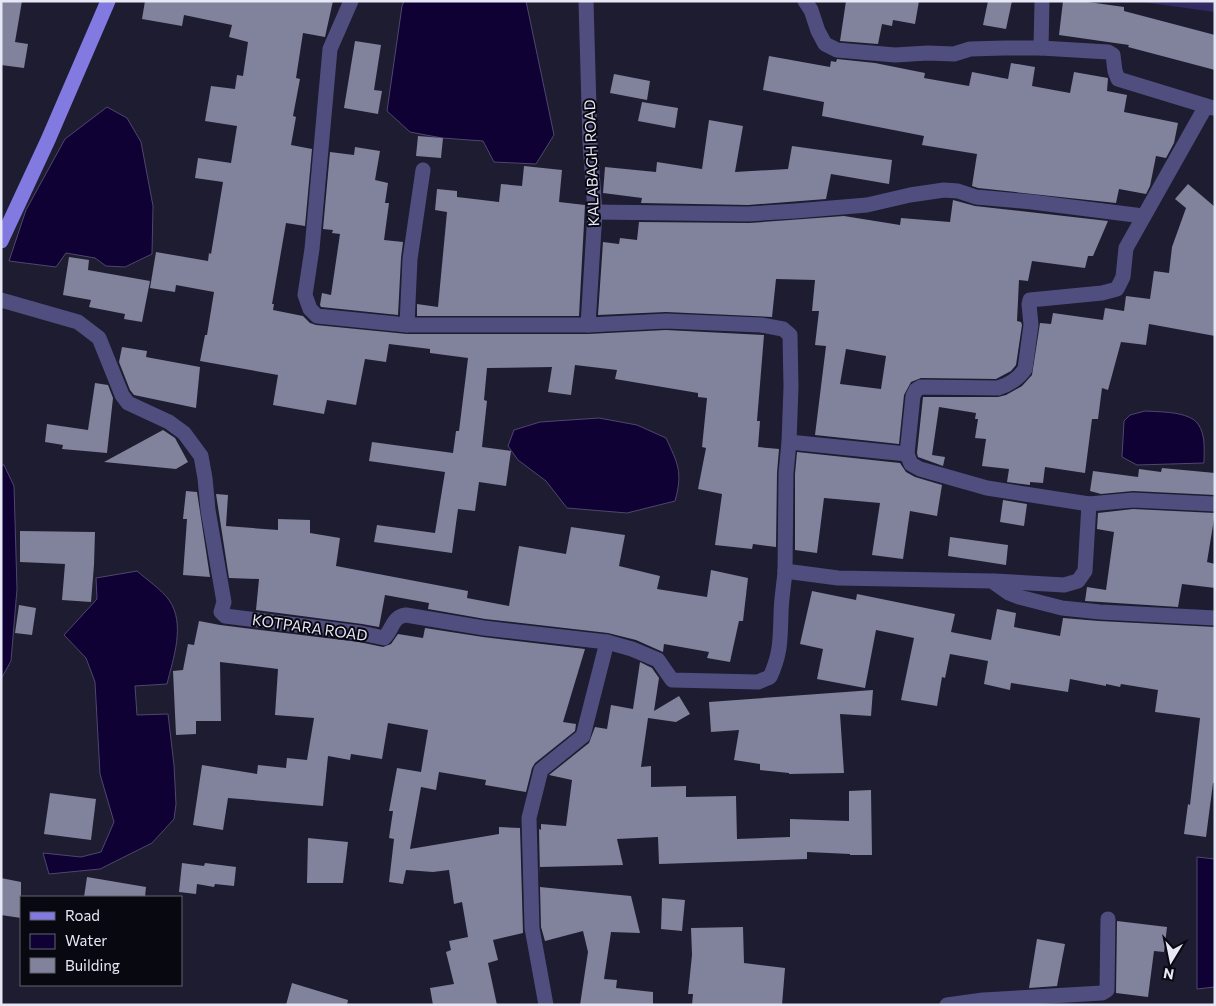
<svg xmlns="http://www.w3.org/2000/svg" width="1216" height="1006" viewBox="0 0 1216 1006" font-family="Commissioner,sans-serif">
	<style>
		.green { fill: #312a63 }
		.water { fill: #0f0134; stroke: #50466e }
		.building { fill: #81829b; fill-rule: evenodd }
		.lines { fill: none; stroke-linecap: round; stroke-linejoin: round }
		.minor { stroke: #504e7f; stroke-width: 15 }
		.primary { stroke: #837ae1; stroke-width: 15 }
		.labels { text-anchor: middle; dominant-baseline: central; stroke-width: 4; stroke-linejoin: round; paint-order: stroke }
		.street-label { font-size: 15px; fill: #e7e8f6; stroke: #080810 }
	</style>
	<rect width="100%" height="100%" fill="#1d1c30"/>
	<polygon class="green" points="1135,1 1215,1 1215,12"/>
	<g class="water">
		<polygon points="404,1 526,1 554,135 536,164 494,162 483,141 442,138 410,132 387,111 402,6"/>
		<polygon points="107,107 127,118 141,142 153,206 152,254 125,267 106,266 95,258 66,253 56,267 9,261 26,210 65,139"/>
		<path d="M1145,411c14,1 44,0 53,13 8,11 6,27 6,39l-67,2 -15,-8 2,-36 6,-6z"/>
		<path d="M599,418l38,7 29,13c12,26 17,34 9,63l-48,12 -60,-5 -21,-27 -28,-21 -10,-14 6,-16 26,-8z"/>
		<polygon points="1,465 4,465 14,486 17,589 11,661 1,679"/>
		<path d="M137,571c8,7 26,20 32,29 17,24 4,59 -2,84l-32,2 2,29 31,-1 6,51 2,39 -2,15 -22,24 -52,26 -51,5 -6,-21 38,4 20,-5 13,-30 -14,-48 -5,-92 -9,-24 -22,-23 33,-36 -1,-21z"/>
		<polygon points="1197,857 1215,859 1215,987 1197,989"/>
	</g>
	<g class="building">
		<polygon points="1,1 22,1 15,42 28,44 24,68 1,65"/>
		<polygon points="145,1 333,1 325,37 303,33 296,78 300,79 293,116 296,117 291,145 312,149 305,226 286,223 272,304 274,304 273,310 303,316 310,323 316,325 407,334 588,334 666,330 764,335 757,421 760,421 758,447 779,449 777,473 776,547 753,544 752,549 715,545 722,494 698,489 706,448 702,447 707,398 698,397 698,393 615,379 617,370 575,365 571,395 548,392 552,367 487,368 484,400 487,401 482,447 511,451 506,486 479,482 475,511 458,509 452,553 374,542 377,525 435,533 445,472 369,461 372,442 453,453 456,431 459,431 468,358 430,353 430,349 389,344 386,362 365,359 356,405 327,400 324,414 273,405 278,375 200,361 205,335 207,335 214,292 176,285 175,292 150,288 156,252 208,261 209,253 211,254 223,182 195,178 198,158 231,163 237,126 205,121 211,86 235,89 237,75 243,76 248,42 229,37 232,25 184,15 182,26 142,19"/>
		<polygon points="846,1 919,1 915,24 893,20 892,26 882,24 878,44 840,41"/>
		<polygon points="988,1 1012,1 1006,29 983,25"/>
		<polygon points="1063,1 1081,1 1124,7 1124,11 1215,35 1215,70 1128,47 1129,45 1059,35"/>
		<polygon points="355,41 381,45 374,90 382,91 378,114 344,108"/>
		<polygon points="769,56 830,67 831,61 836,62 837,59 875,63 925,73 924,78 969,86 972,72 1008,79 1011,63 1035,67 1032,86 1070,93 1074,72 1108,78 1107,91 1127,95 1124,112 1178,123 1174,143 1166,158 1156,156 1150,186 1146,194 1119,189 1116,203 978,188 972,186 977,154 922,145 924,136 822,116 824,102 763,90"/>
		<polygon points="614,74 650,81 647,100 610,93"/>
		<polygon points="642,102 678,108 675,128 638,121"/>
		<polygon points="709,120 743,126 735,172 788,169 792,146 892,160 889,184 831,174 826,199 748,205 641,203 642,198 603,193 605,167 656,172 657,162 702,169"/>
		<polygon points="418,136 443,138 441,158 416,156"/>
		<polygon points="355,147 380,151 375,180 388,183 385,203 389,203 384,240 403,242 401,258 398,315 321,307 320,305 322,293 331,295 340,234 332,233 333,230 323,229 330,152 354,155"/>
		<polygon points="524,166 562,170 559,202 585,205 579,316 417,316 417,304 438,307 447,212 435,210 437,189 457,191 457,197 499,202 501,184 522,186"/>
		<polygon points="1188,184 1215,207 1215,336 1149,324 1146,345 1121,342 1108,390 1102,388 1098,419 1092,419 1085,473 1045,467 1043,483 1030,482 1030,485 1007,482 1009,469 982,466 986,439 975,438 978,419 975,419 976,413 939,407 932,455 945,457 943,466 918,457 917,453 923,397 998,397 1006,395 1022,386 1032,375 1040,323 1051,324 1053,313 1103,320 1105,308 1124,311 1126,296 1150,299 1154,271 1169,273 1172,247 1186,208 1175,199"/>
		<path d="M953,200l22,6 133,15 -15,35h-5l-3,12 -53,-7 -4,20 -9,-1 -2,41 4,1 1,3 -6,40 -5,6 -15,8 -75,-1 -10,4 -7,13 -5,49 -84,-9 11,-89 -11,-1 4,-34h-7l3,-31 -39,-1 -4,38 -106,-5 -68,3 5,-73 16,2 1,-6 17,2 2,-18 110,1 95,-7 56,9 1,-7 49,4zM846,349l40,7 -5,33 -41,-5z"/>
		<polygon points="69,257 89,260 88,270 150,281 142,322 124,319 125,314 89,307 91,300 63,295"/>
		<polygon points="122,347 147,351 146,357 200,367 196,408 134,395 130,390 119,362"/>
		<polygon points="95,383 108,385 113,398 107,453 62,449 63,445 45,442 47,424 88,430"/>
		<polygon points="163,430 175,438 188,462 176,469 104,462"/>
		<polygon points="797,452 900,463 906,472 915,477 942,485 937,516 910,511 903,559 872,555 880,503 824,498 817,553 795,550 795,474"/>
		<polygon points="1162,468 1215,473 1215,495 1133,491 1101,494 1090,491 1093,471 1138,477 1139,469 1161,472"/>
		<polygon points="186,491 197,492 210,577 183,575 187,519 183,519"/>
		<polygon points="216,494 228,495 226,526 278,530 278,519 310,520 310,533 340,538 336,566 468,591 467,598 509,606 519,546 566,554 571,527 625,535 619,566 660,576 657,589 707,597 711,570 748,578 743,621 739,621 730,662 707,658 709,652 664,644 663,652 636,640 608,633 485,619 428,609 429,603 385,595 379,627 362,624 256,610 259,579 229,578"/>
		<polygon points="1003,500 1027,504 1024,526 1000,522"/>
		<polygon points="1133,509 1215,513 1207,562 1215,564 1215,588 1182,584 1178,607 1085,601 1087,587 1106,590 1114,532 1097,529 1098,513"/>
		<polygon points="20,531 95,532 94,565 91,602 62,600 65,564 20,562"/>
		<polygon points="950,537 1008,545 1006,565 948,556"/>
		<polygon points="812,591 856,600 857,594 955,614 951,632 991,640 997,609 1016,613 1014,627 1060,636 1063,618 1099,621 1215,627 1215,783 1213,783 1206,837 1184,834 1188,804 1190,805 1200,718 1155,712 1158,690 1121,684 1120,687 1106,684 1106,686 1070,679 1068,692 1011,683 1010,690 984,684 988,661 950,654 945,678 942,677 937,706 901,700 914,638 876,630 865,688 817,679 823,649 800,644"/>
		<polygon points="19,605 36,608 32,635 15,633"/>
		<polygon points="199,621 220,625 359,642 383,647 391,644 398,634 423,638 425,628 483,637 585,649 563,722 576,724 575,731 535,763 532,768 526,792 485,785 486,780 439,772 436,790 421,787 410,849 499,834 499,827 520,828 523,933 493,940 498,960 488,963 497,1005 433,1005 430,988 454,984 446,952 451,950 449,941 468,937 462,902 454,904 449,870 433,872 406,870 403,884 389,882 394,839 389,838 393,811 389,811 397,768 421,772 428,730 388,723 382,759 351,754 350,760 328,756 323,806 228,798 223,830 193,825 202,765 257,774 258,765 286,768 287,758 307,760 314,718 275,715 278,669 220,662 221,721 196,721 196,734 176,735 173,671 183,670 188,644 194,645"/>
		<polygon points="640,662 652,668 659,678 654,711 679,696 690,714 676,722 648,718 641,767 651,766 651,787 686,786 686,797 736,796 737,839 790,837 790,819 849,821 849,791 871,790 872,855 850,855 850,854 807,852 807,859 659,864 658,837 617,839 623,865 540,867 540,876 539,829 541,830 541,824 566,826 572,780 549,775 589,743 595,727 607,729 611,705 633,709"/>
		<polygon points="873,690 871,716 840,714 844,773 789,774 789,773 760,770 760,764 734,760 739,730 711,732 709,702"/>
		<polygon points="50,793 96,799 91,840 44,834"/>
		<polygon points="308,838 348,842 343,883 307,883"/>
		<polygon points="182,863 204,866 205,863 236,867 234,886 215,884 214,887 197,884 196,894 179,892"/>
		<polygon points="87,877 146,887 145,897 84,897"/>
		<polygon points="1,878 21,882 21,918 1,915"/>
		<polygon points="540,887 631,896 640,933 611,932 604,979 617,980 616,988 653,992 653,1005 580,1005 588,952 583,931 545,941 541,927"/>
		<polygon points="662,898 685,900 682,931 661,929"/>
		<polygon points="1117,921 1167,927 1164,952 1154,951 1148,997 1116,993"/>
		<polygon points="743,927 744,963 785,968 782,1005 692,1005 693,994 688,994 692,955 691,928"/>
		<polygon points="1037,939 1065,944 1057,986 1029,988"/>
		<polygon points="292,983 348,1000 347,1005 286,1005"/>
	</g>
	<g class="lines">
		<g class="minor">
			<polyline points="351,1 330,49 312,249 305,295 310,309 317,316 407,325 588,325 666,321 761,325 783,329 790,335 791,387 789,442 786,473 785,571 838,578 992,581 1009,593 1019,597 1062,608 1100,612 1215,618"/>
			<polyline points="586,1 590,143 595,212 588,325"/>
			<polyline points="805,1 811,10 818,31 825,44 837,50 895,55 928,53 954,54 970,49 1004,48 1041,48 1108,52 1113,55 1115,71 1118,79 1213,108"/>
			<polyline points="1041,48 1042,1"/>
			<polyline points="595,212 748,214 795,211 867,205 910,195 944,190 958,191 976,197 1032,202 1143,216"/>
			<path d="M1,300l77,22 21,16 23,57 6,8 41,19 15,11 17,23 4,22 3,32 16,92 -3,10 4,4 136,17 23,5c9,-9 8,-21 22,-23l78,13 123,14 -24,94 -42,34 -12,48 3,110 14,77"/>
			<polyline points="407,325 410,259 423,170"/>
			<polyline points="789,442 907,454"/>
			<path d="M1089,504l-102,-16 -67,-19 -9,-5 -4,-10 6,-58 3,-6 5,-3 77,1c10,-3 21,-10 27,-19l6,-44 -2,-21 1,-4 72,-7 15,-4 6,-12 3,-29 80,-142"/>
			<polyline points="994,581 1064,585 1078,581 1085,571 1089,504 1133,500 1215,504"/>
			<path d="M607,642l25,7 26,11 14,20 86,2 12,-5c11,-24 10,-37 11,-62 0,-15 3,-30 4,-44"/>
			<polyline points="947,1005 983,1000 1102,993 1107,990 1108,919"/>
		</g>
		<polyline class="primary" points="1,241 48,140 108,1"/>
	</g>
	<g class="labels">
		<g class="street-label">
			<text transform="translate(591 163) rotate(-92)">KALABAGH ROAD</text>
			<text transform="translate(310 627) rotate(8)">KOTPARA ROAD</text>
		</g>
	</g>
	<rect width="1216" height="1006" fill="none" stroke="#e7e8f6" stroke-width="5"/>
	<rect x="20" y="896" width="162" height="90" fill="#080810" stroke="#61626c"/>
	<rect x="30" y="912" width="25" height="8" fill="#837ae1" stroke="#61626c"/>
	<text x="65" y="921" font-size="15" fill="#e7e8f6">Road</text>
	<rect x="30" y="934" width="25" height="15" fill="#0f0134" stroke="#61626c"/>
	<text x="65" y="946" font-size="15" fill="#e7e8f6">Water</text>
	<rect x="30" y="958" width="25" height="15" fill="#81829b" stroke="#61626c"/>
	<text x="65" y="971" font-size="15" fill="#e7e8f6">Building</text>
	<g transform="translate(1171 961) rotate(190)" stroke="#080810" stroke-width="4" paint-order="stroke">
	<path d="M0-4L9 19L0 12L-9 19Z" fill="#e7e8f6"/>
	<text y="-8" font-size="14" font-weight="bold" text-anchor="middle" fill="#e7e8f6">N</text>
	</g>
</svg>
